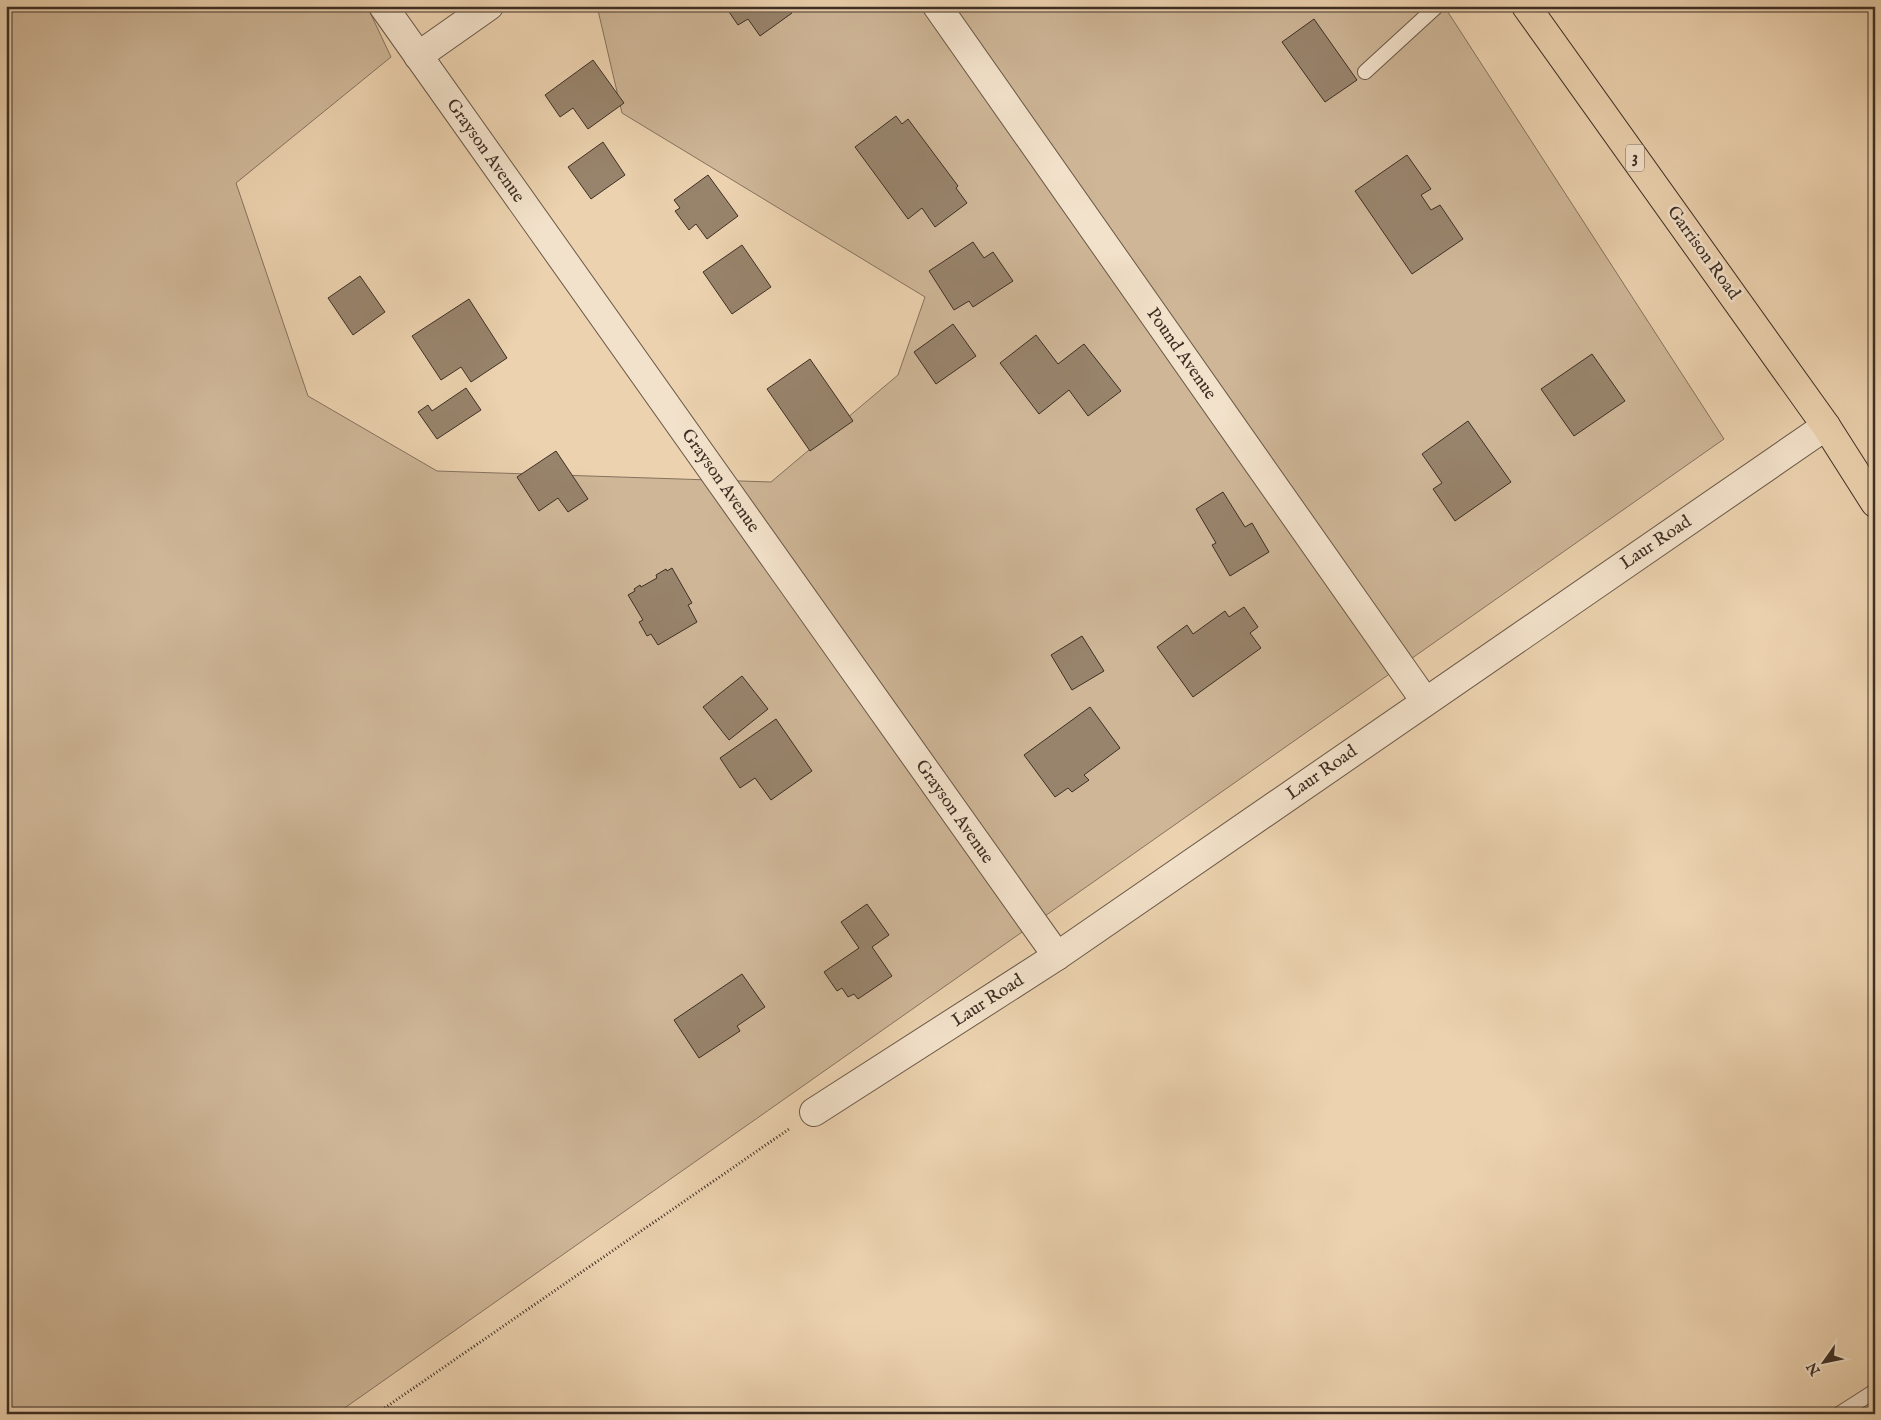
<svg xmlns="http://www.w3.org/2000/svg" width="1881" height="1420" viewBox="0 0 1881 1420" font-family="'IM FELL English',serif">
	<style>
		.green { fill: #ceb697; stroke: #86725e }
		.building { fill: #98846c; stroke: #3e2f24 }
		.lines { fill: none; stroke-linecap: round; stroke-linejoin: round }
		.service-casing { stroke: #6a5847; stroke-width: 16 }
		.minor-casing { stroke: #6a5847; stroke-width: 30 }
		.primary-casing { stroke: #3e2f24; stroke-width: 30 }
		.path { stroke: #3e2f24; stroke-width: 3; stroke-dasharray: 1 2.5; stroke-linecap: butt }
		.service { stroke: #f3e2cb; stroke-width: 14 }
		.minor { stroke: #f3e2cb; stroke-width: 28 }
		.primary { stroke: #ecd2af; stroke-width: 28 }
		.labels { text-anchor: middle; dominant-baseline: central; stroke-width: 5; stroke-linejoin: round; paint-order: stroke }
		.shield { fill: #f3e2cb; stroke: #746556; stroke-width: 1 }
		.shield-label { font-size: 16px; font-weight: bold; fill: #3e2f24 }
		.street-label { font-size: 18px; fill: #3e2f24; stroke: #f3e2cb }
	</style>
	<rect width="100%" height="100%" fill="#ecd2af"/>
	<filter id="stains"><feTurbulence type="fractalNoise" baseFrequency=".004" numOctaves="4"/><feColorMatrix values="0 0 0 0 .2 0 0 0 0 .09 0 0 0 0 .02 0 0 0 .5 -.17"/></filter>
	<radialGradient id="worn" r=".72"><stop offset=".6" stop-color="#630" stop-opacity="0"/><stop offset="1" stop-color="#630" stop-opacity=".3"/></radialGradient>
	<polygon class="green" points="6,6 367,6 391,57 236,183 308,396 437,471 771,482 898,375 925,297 622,113 597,6 1444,6 1724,439 336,1414 6,1414"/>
	<g class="building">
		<polygon points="725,6 787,6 792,13 760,36 748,19 738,25"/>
		<polygon points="1314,19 1357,80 1325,102 1282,42"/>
		<polygon points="593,60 624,103 588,129 573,108 560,117 545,95"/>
		<polygon points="896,116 902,124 908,119 958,186 956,188 967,203 935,227 922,208 908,219 855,147"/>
		<polygon points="603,142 625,175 591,199 568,167"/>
		<polygon points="1407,155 1431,189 1421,195 1431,210 1440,205 1463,239 1412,274 1355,191"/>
		<polygon points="708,175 738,216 707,239 696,224 689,230 675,211 680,208 674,200"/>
		<polygon points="973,242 984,258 993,252 1013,281 973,307 969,301 954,310 929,271"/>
		<polygon points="742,245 771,287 732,314 703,272"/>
		<polygon points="360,276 385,312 353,335 328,298"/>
		<polygon points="469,299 507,358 471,382 461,367 441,380 412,336"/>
		<polygon points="953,324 976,356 936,384 914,352"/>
		<polygon points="1036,335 1058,364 1084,344 1121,391 1088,416 1069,390 1039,414 1000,363"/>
		<polygon points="1592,354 1625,401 1574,436 1541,389"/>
		<polygon points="810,359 853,421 810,451 767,389"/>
		<polygon points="466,388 481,410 437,439 418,412 428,405 432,411"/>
		<polygon points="1468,421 1511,482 1455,521 1433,489 1442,483 1422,454"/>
		<polygon points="556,451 588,499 568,512 558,498 539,511 517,477"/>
		<polygon points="1223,492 1245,527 1252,523 1269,552 1230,576 1212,545 1216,543 1196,509"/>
		<polygon points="672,568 692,603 688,605 697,622 658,645 651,634 647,636 639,622 643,620 628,595 635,591 634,589 640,585 641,587 657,578 656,575 666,569 667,571"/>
		<polygon points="1244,607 1258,627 1250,633 1261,648 1193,697 1157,647 1187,625 1193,634 1225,611 1229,617"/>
		<polygon points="1082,636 1104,671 1072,690 1051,655"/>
		<polygon points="742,676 768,709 729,740 703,707"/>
		<polygon points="1090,707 1120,748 1084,775 1089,780 1072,792 1068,788 1055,797 1024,755"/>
		<polygon points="776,719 812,771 771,800 755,778 740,788 720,758"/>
		<polygon points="867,904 889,935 872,947 892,976 858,999 854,994 848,997 842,988 837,991 824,972 859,948 841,922"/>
		<polygon points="742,974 765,1007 737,1026 740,1031 699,1058 674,1020"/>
	</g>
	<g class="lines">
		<defs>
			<g id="service">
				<polyline points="1365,72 1437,6"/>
				<polyline points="1839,1414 1875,1391"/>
			</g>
			<g id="minor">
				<polyline points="383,6 1057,956"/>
				<polyline points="937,6 1425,701"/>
				<polyline points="418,56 489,6"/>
				<polyline points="814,1112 1057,956 1826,426"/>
			</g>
			<polyline id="primary" points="1526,6 1826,426 1875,503"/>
		</defs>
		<use href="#service" class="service-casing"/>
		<use href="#minor" class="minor-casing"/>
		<use href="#primary" class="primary-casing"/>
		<polyline class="path" points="376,1414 789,1129"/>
		<use href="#service" class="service"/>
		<use href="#minor" class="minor"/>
		<use href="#primary" class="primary"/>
	</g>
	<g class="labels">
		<rect class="shield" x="1626" y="144.5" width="18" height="27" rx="4"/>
		<g class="shield-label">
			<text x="1635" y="158">3</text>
		</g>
		<g class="street-label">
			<text transform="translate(485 151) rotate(55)">Grayson Avenue</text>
			<text transform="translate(1703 253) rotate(54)">Garrison Road</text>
			<text transform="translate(1181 354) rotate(55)">Pound Avenue</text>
			<text transform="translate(720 481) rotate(55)">Grayson Avenue</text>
			<text transform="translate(1656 543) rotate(-34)">Laur Road</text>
			<text transform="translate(1322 773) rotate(-35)">Laur Road</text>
			<text transform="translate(954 812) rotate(55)">Grayson Avenue</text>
			<text transform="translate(988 1001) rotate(-33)">Laur Road</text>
		</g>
	</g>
	<rect width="1881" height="1420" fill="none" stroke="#ecd2af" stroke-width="25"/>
	<rect x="8" y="8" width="1866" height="1405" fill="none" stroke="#3e2f24" stroke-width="2.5"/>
	<rect x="12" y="12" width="1856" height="1395" fill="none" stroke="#3e2f24"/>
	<g transform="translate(1824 1362) rotate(237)" stroke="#f3e2cb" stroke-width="4" paint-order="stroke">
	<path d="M0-4L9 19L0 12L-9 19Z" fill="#3e2f24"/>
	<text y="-8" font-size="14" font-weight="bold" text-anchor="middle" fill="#3e2f24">N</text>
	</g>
	<rect width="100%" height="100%" filter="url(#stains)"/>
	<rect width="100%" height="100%" fill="url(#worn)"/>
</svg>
